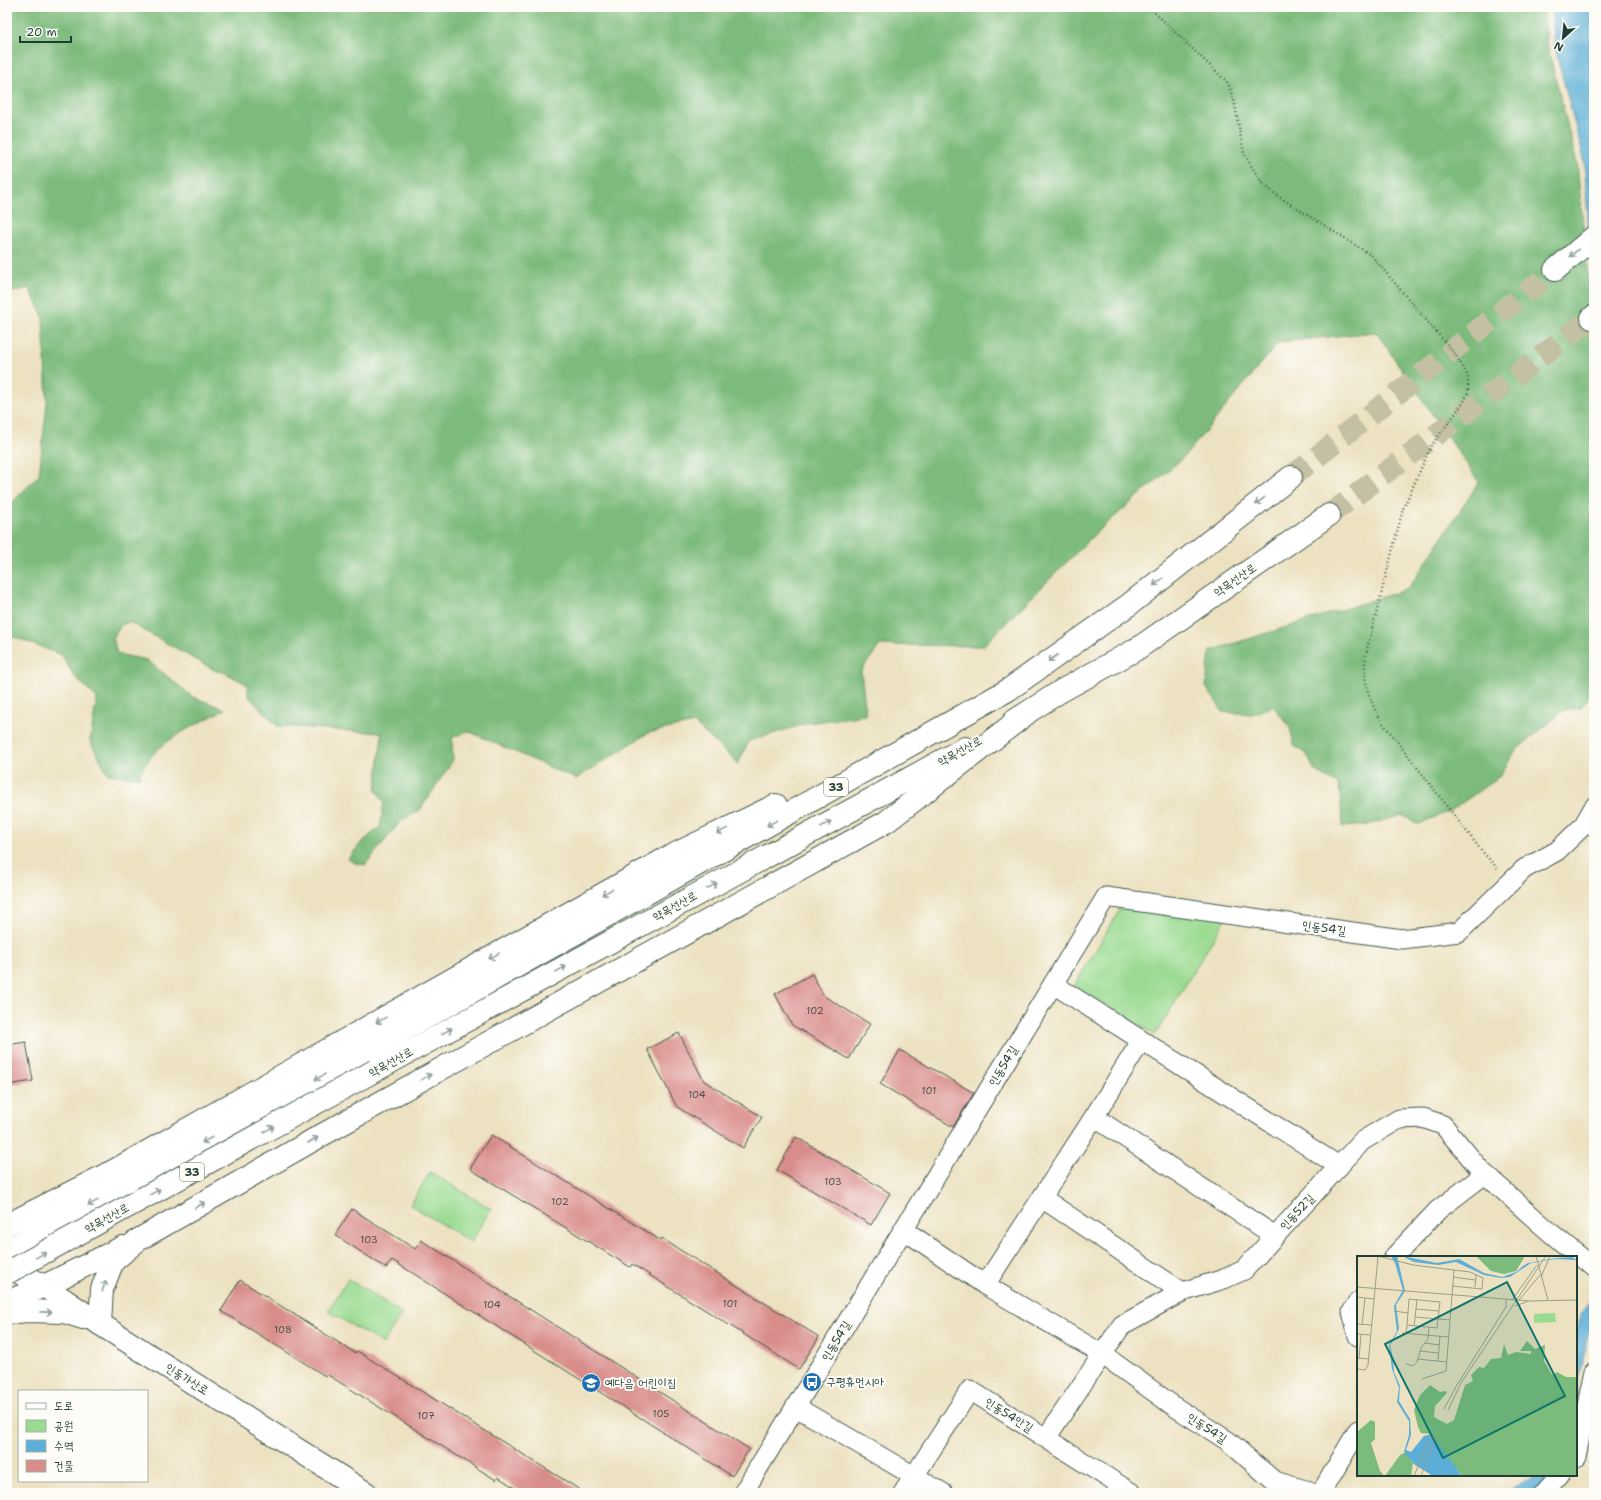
<svg xmlns="http://www.w3.org/2000/svg" width="1601" height="1500" viewBox="0 0 1601 1500" font-family="'Shantell Sans','Poor Story',sans-serif">
	<style>
		.green { fill: #9adb91; stroke: #5c8c62 }
		.forest { fill: #7bbb7b; stroke: #4d7c58 }
		.water { fill: #5baed7; stroke: #3d7686 }
		.building { fill: #d98d8b }
		.lines { fill: none; stroke-linecap: round; stroke-linejoin: round }
		.highway-tunnel { stroke: #c3c0a4; stroke-width: 22; stroke-dasharray: 22 11; stroke-linecap: butt }
		.minor-casing { stroke: #3e5649; stroke-width: 21 }
		.major-casing { stroke: #3e5649; stroke-width: 24 }
		.highway-casing { stroke: #3e5649; stroke-width: 24 }
		.path { stroke: #3e5649; stroke-width: 2.5; stroke-dasharray: 1 3; stroke-linecap: butt }
		.minor { stroke: #fff; stroke-width: 19 }
		.major { stroke: #fff; stroke-width: 22 }
		.highway { stroke: #fff; stroke-width: 22 }
		.highway-bridge-casing { stroke: #3e5649; stroke-width: 24; stroke-linecap: butt }
		.highway-bridge { stroke: #fff; stroke-width: 22 }
		.oneway { stroke: #8f9e9a }
		.labels { text-anchor: middle; dominant-baseline: central; stroke-width: 4; stroke-linejoin: round; paint-order: stroke }
		.number-label { font-size: 10px; fill: #4e514a }
		.shield { fill: #fdfcf7; stroke: #62766e; stroke-width: 1 }
		.shield-label { font-size: 11px; font-weight: bold; fill: #1f3d34 }
		.street-label { font-size: 12px; fill: #1f3d34; stroke: #fdfcf7 }
		.poi-label { font-size: 12px; fill: #1f3d34; stroke: #fdfcf7; text-anchor: start }
		.inset-road { fill: none; stroke: #9a9f88; stroke-width: 1 }
		.view { fill: #0f766e; fill-opacity: 0.15; stroke: #0f766e; stroke-width: 2 }
		.inset-edge { fill: none; stroke: #1f3d34; stroke-width: 2 }
	</style>
	<rect width="100%" height="100%" fill="#fdfcf7"/>
	<filter id="ink" filterUnits="userSpaceOnUse"><feTurbulence type="fractalNoise" baseFrequency=".025" numOctaves="2"/><feDisplacementMap in="SourceGraphic" scale="8" xChannelSelector="R" yChannelSelector="G"/><feConvolveMatrix kernelMatrix="1 2 1 2 8 2 1 2 1" color-interpolation-filters="sRGB"/></filter>
	<filter id="wash" filterUnits="userSpaceOnUse"><feTurbulence type="fractalNoise" baseFrequency=".012" numOctaves="4" result="noise"/><feDisplacementMap in="SourceGraphic" scale="16" xChannelSelector="R" yChannelSelector="G"/><feGaussianBlur stdDeviation="0.9" result="paint"/><feColorMatrix in="noise" values="0 0 0 0 0 0 0 0 0 0 0 0 0 0 0 0 0 1.4 0 .05"/><feComposite in="paint" operator="in"/></filter>
	<g filter="url(#wash)">
		<rect width="100%" height="100%" fill="#ece1c0"/>
		<g class="green">
			<polygon points="1122,906 1229,913 1155,1035 1074,986"/>
			<polygon points="430,1172 491,1209 471,1242 410,1205"/>
			<polygon points="348,1279 402,1313 383,1344 328,1311"/>
		</g>
		<path class="forest" d="M7,7h1536l5,41 29,115 15,155 2,1v370l-13,19 -17,2 -49,41 -15,25 -48,34 -34,14 -16,-9 -34,10 -25,2 -4,-42 -24,-14 -9,-18 -12,-7 -4,-19 -17,-21 -21,8 -29,-2 -17,-25 4,-36 198,-62 71,-107 -103,-150 -97,10 -94,114 -87,75 -115,115 -103,-1 -19,26 5,44 -58,8 -59,18 -11,23 -44,-41 -46,10 -72,46 -108,-48 -16,7 1,22 -33,50 -19,11 -36,44 -10,-2 -7,-4 13,-16 19,-16 4,-25 -8,-12 6,-57 -105,-7 -29,-30v-11l-24,-13 -8,-1 -87,-49 -8,3 -8,13 4,16 30,6 46,37 32,12c-31,18 -74,33 -86,69l-31,-4 -18,-33 7,-43 -23,-22 -12,-21 -51,-19 -4,1v-129l32,-33 8,-73 -4,-86 -14,-28 -19,5 -3,-2z"/>
		<g class="water">
			<polygon points="1551,7 1594,7 1594,318 1592,318 1591,265 1584,159 1555,49"/>
			<polygon points="1594,1295 1594,1322 1591,1328 1580,1370 1576,1414 1576,1331 1580,1315"/>
			<polygon points="1538,1475 1554,1475 1535,1493 1505,1493"/>
		</g>
		<g id="blocks">
			<g class="building">
				<polygon points="812,974 824,996 870,1024 849,1059 792,1025 775,994"/>
				<polygon points="679,1033 704,1081 762,1117 743,1148 677,1107 647,1049"/>
				<polygon points="26,1042 33,1081 7,1085 7,1045"/>
				<polygon points="900,1050 974,1093 953,1127 880,1084"/>
				<polygon points="491,1135 660,1240 661,1238 819,1337 799,1369 632,1264 630,1267 470,1169"/>
				<polygon points="796,1137 890,1193 871,1225 777,1170"/>
				<polygon points="352,1209 415,1249 421,1240 749,1449 732,1476 392,1260 386,1268 335,1235"/>
				<polygon points="240,1280 355,1353 357,1351 585,1493 523,1493 498,1477 496,1480 328,1375 327,1377 221,1311"/>
			</g>
		</g>
	</g>
	<g filter="url(#ink)">
		<use href="#blocks" fill-opacity="0" stroke="#3e5649" stroke-width="1"/>
		<g class="lines">
			<g class="highway-tunnel">
				<polyline points="1291,477 1555,270"/>
				<polyline points="1329,515 1592,318"/>
			</g>
			<defs>
				<g id="minor">
					<polyline points="1053,984 1339,1166"/>
					<polyline points="1094,1117 1275,1236"/>
					<polyline points="1042,1198 1182,1292"/>
					<polyline points="904,1230 985,1285 1102,1354 1175,1407 1228,1441 1274,1481 1316,1493"/>
					<path d="M1394,1257l44,-47 47,-36c36,32 70,65 109,93"/>
					<polyline points="985,1285 1094,1117 1141,1041"/>
					<polyline points="1358,1302 1352,1312 1358,1336"/>
					<polyline points="796,1407 943,1493"/>
					<polyline points="1046,1438 1122,1325 1182,1292 1224,1279 1244,1270 1362,1141 1399,1119 1423,1118 1443,1125 1484,1174"/>
					<polyline points="1576,1456 1594,1372"/>
					<polyline points="743,1493 1106,897 1402,939 1459,932 1524,869 1557,851 1583,826 1594,807"/>
					<polyline points="903,1493 970,1390 1132,1493"/>
					<polyline points="1321,1493 1358,1430"/>
					<polyline points="1544,1493 1560,1475"/>
				</g>
				<g id="major">
					<polyline points="7,1266 44,1286 100,1324 366,1493"/>
					<polyline points="7,1302 44,1286"/>
					<polyline points="7,1313 27,1311 64,1312 83,1318"/>
				</g>
				<g id="highway">
					<polyline points="1555,270 1594,237"/>
					<polyline points="1592,318 1594,316"/>
					<polyline points="1014,721 1061,691 1137,649 1329,515"/>
					<polyline points="376,1070 965,748"/>
					<polyline points="7,1225 115,1170 665,859 776,805"/>
					<polyline points="7,1250 354,1058 1008,690 1130,604 1291,477"/>
					<polyline points="44,1286 123,1247"/>
					<polyline points="100,1324 102,1289 113,1261 138,1240 322,1135 886,822 1026,714"/>
				</g>
			</defs>
			<use href="#minor" class="minor-casing"/>
			<use href="#major" class="major-casing"/>
			<use href="#highway" class="highway-casing"/>
			<path class="path" d="M1149,7l79,76 6,17 10,54 18,29 17,14 92,58 84,99 13,22v16l-4,10 -33,44 -28,63 -36,140c-6,27 1,50 15,73l99,128 18,20"/>
			<use href="#minor" class="minor"/>
			<use href="#major" class="major"/>
			<use href="#highway" class="highway"/>
			<defs>
				<polyline id="highway-bridge" points="7,1273 376,1070"/>
			</defs>
			<use href="#highway-bridge" class="highway-bridge-casing"/>
			<use href="#highway-bridge" class="highway-bridge"/>
		</g>
		<defs><path id="oneway-shaft" d="M-6 0H5M1.5-3L5.5 0L1.5 3" fill="none" stroke-width="1.6" stroke-linecap="round" stroke-linejoin="round"/></defs>
		<g class="oneway">
			<use href="#oneway-shaft" transform="translate(1574 253) rotate(140)"/>
			<use href="#oneway-shaft" transform="translate(1260 501) rotate(142)"/>
			<use href="#oneway-shaft" transform="translate(1158 582) rotate(142)"/>
			<use href="#oneway-shaft" transform="translate(1053 658) rotate(145)"/>
			<use href="#oneway-shaft" transform="translate(772 823) rotate(151)"/>
			<use href="#oneway-shaft" transform="translate(826 824) rotate(-29)"/>
			<use href="#oneway-shaft" transform="translate(722 831) rotate(154)"/>
			<use href="#oneway-shaft" transform="translate(712 886) rotate(-29)"/>
			<use href="#oneway-shaft" transform="translate(607 892) rotate(151)"/>
			<use href="#oneway-shaft" transform="translate(494 956) rotate(151)"/>
			<use href="#oneway-shaft" transform="translate(561 969) rotate(-29)"/>
			<use href="#oneway-shaft" transform="translate(381 1020) rotate(151)"/>
			<use href="#oneway-shaft" transform="translate(447 1031) rotate(-29)"/>
			<use href="#oneway-shaft" transform="translate(320 1077) rotate(151)"/>
			<use href="#oneway-shaft" transform="translate(426 1077) rotate(-29)"/>
			<use href="#oneway-shaft" transform="translate(269 1129) rotate(-29)"/>
			<use href="#oneway-shaft" transform="translate(207 1140) rotate(151)"/>
			<use href="#oneway-shaft" transform="translate(313 1140) rotate(-30)"/>
			<use href="#oneway-shaft" transform="translate(155 1192) rotate(-29)"/>
			<use href="#oneway-shaft" transform="translate(93 1203) rotate(151)"/>
			<use href="#oneway-shaft" transform="translate(200 1205) rotate(-30)"/>
			<use href="#oneway-shaft" transform="translate(41 1255) rotate(-29)"/>
			<use href="#oneway-shaft" transform="translate(104 1286) rotate(-72)"/>
			<use href="#oneway-shaft" transform="translate(46 1312) rotate(1)"/>
		</g>
	</g>
	<defs>
		<symbol id="bus-disc" viewBox="-11 -11 22 22"><circle r="9.5" fill="#1f6fb2" stroke="#fdfcf7"/><path d="M-5-6H5V4H4V6H2V4H-2V6H-4V4H-5ZM-3.5-4V0h7V-4ZM-3.5 1.2v1.5H-2V1.2ZM2 1.2v1.5H3.5V1.2Z" fill="#fff"/></symbol>
		<symbol id="school-disc" viewBox="-11 -11 22 22"><circle r="9.5" fill="#1f6fb2" stroke="#fdfcf7"/><path d="M0-5L7-2L0 1L-7-2ZM-4 1L0 2.5L4 1V4Q0 6-4 4Z" fill="#fff"/></symbol>
	</defs>
	<g fill-rule="evenodd">
		<use href="#bus-disc" x="801" y="1371" width="22" height="22"/>
		<use href="#school-disc" x="580" y="1372" width="22" height="22"/>
	</g>
	<g class="labels">
		<g class="number-label">
			<text x="815" y="1010">102</text>
			<text x="929" y="1090">101</text>
			<text x="697" y="1094">104</text>
			<text x="833" y="1181">103</text>
			<text x="560" y="1201">102</text>
			<text x="369" y="1239">103</text>
			<text x="730" y="1303">101</text>
			<text x="492" y="1304">104</text>
			<text x="283" y="1329">108</text>
			<text x="661" y="1413">105</text>
			<text x="426" y="1415">107</text>
		</g>
		<g class="shield">
			<rect x="824" y="778" width="24" height="18" rx="3"/>
			<rect x="180" y="1163" width="24" height="18" rx="3"/>
		</g>
		<g class="shield-label">
			<text x="836" y="787">33</text>
			<text x="192" y="1172">33</text>
		</g>
		<g class="street-label">
			<text transform="translate(1235 580) rotate(-35)">약목선산로</text>
			<text transform="translate(960 751) rotate(-29)">약목선산로</text>
			<text transform="translate(675 906) rotate(-29)">약목선산로</text>
			<text transform="translate(1324 928) rotate(8)">인동54길</text>
			<text transform="translate(391 1062) rotate(-29)">약목선산로</text>
			<text transform="translate(1003 1066) rotate(-59)">인동54길</text>
			<text transform="translate(1297 1212) rotate(-47)">인동52길</text>
			<text transform="translate(107 1218) rotate(-29)">약목선산로</text>
			<text transform="translate(836 1341) rotate(-59)">인동54길</text>
			<text transform="translate(187 1379) rotate(32)">인동가산로</text>
			<text transform="translate(1009 1415) rotate(32)">인동54안길</text>
			<text transform="translate(1207 1428) rotate(33)">인동54길</text>
		</g>
		<g class="poi-label">
			<text x="826" y="1382">구평휴먼시아</text>
			<text x="605" y="1383">예다음 어린이집</text>
		</g>
	</g>
	<g transform="translate(1357 1256)">
		<rect width="220" height="220" fill="#ece1c0"/>
		<path d="M198,57l1,9 -22,1v-9z" fill="#9adb91"/>
		<path d="M119,0h49l-9,15 -12,3 -13,-3zM170,85l8,8 10,-4 -1,16 8,14 5,-3 9,5h11v99h-114l-9,-9 -23,-33 -10,-1 -3,-6 -4,-17 6,-15 10,-10 10,7 6,-1 1,2 -12,13 -1,11 13,7 7,-4 11,-35 8,-4 -2,-6 8,-8 5,1 7,-9 10,-1 3,-14 4,11 8,-3 15,2v-3h-11zM14,164l4,2v17l-4,4 9,28 4,5h-27v-44zM49,196l7,11 -2,13h-26l15,-21z" fill="#7bbb7b"/>
		<path d="M34,0h6l8,35 -9,14 3,24 -9,17 3,11 1,15 6,14 -1,15 11,18 1,16 -5,15 5,2 13,-16 7,-2 31,42h-29l-18,-11 -11,-13 5,-17v-14l-12,-19 2,-14 -7,-19 -3,-23 8,-15 -3,-25 9,-16 -8,-27zM45,0l35,7 22,-4 25,14 18,4 14,-5 7,-6 5,-3 29,-5 15,-1 5,3 -21,-1 -25,4 -21,14 -9,1 -17,-3 -28,-13 -18,3 -24,-3z" fill="#5baed7"/>
		<path class="inset-road" d="M21,0l35,9 57,7 13,6 -1,11 -30,-3M179,0l12,44M96,21l22,3M184,21l9,-21M0,31l172,14 48,-1M118,31l1,-12M0,41l17,2M155,44l25,-35M162,44l21,-25M158,50l14,-5M59,53l23,2M37,55l14,2M58,61l35,3M0,68l15,1M5,69l3,-27M57,70l3,-26M45,77l46,4M49,77l1,-8 2,-26 31,3 -3,26 -30,-3M0,78l14,1M68,87l14,2M63,95l18,2M0,102l12,1M2,103l2,-25M61,103l28,3M81,105l2,-25M49,108l7,2 4,-4 4,-14 7,-9 1,-12M0,113l8,1 3,-5 10,-108M65,123l24,-8 8,-101M102,126l47,-75v-8M87,153l15,-28M91,154l13,-27 85,-127M57,220l17,-42M64,220l15,-40"/>
		<path class="view" d="M150,26l58,114 -122,62 -58,-114z"/>
		<rect width="220" height="220" class="inset-edge"/>
	</g>
	<rect width="1601" height="1500" fill="none" stroke="#fdfcf7" stroke-width="24"/>
	<rect x="18" y="1390" width="130" height="92" fill="#fdfcf7" stroke="#a4b0a9"/>
	<rect x="26" y="1403" width="20" height="6" fill="#ffffff" stroke="#a4b0a9"/>
	<text x="54" y="1410" font-size="12" fill="#1f3d34">도로</text>
	<rect x="26" y="1420" width="20" height="12" fill="#9adb91" stroke="#a4b0a9"/>
	<text x="54" y="1430" font-size="12" fill="#1f3d34">공원</text>
	<rect x="26" y="1440" width="20" height="12" fill="#5baed7" stroke="#a4b0a9"/>
	<text x="54" y="1450" font-size="12" fill="#1f3d34">수역</text>
	<rect x="26" y="1460" width="20" height="12" fill="#d98d8b" stroke="#a4b0a9"/>
	<text x="54" y="1470" font-size="12" fill="#1f3d34">건물</text>
	<g transform="translate(1563 38) rotate(207)" stroke="#fdfcf7" stroke-width="3" paint-order="stroke">
	<path d="M0-3L7 15L0 10L-7 15Z" fill="#1f3d34"/>
	<text y="-6" font-size="11" font-weight="bold" text-anchor="middle" fill="#1f3d34">N</text>
	</g>
	<path d="M20 36v6h51v-6" fill="none" stroke="#1f3d34" stroke-width="2"/>
	<text x="26" y="36" font-size="12" fill="#1f3d34" stroke="#fdfcf7" stroke-width="3" paint-order="stroke">20 m</text>
</svg>
